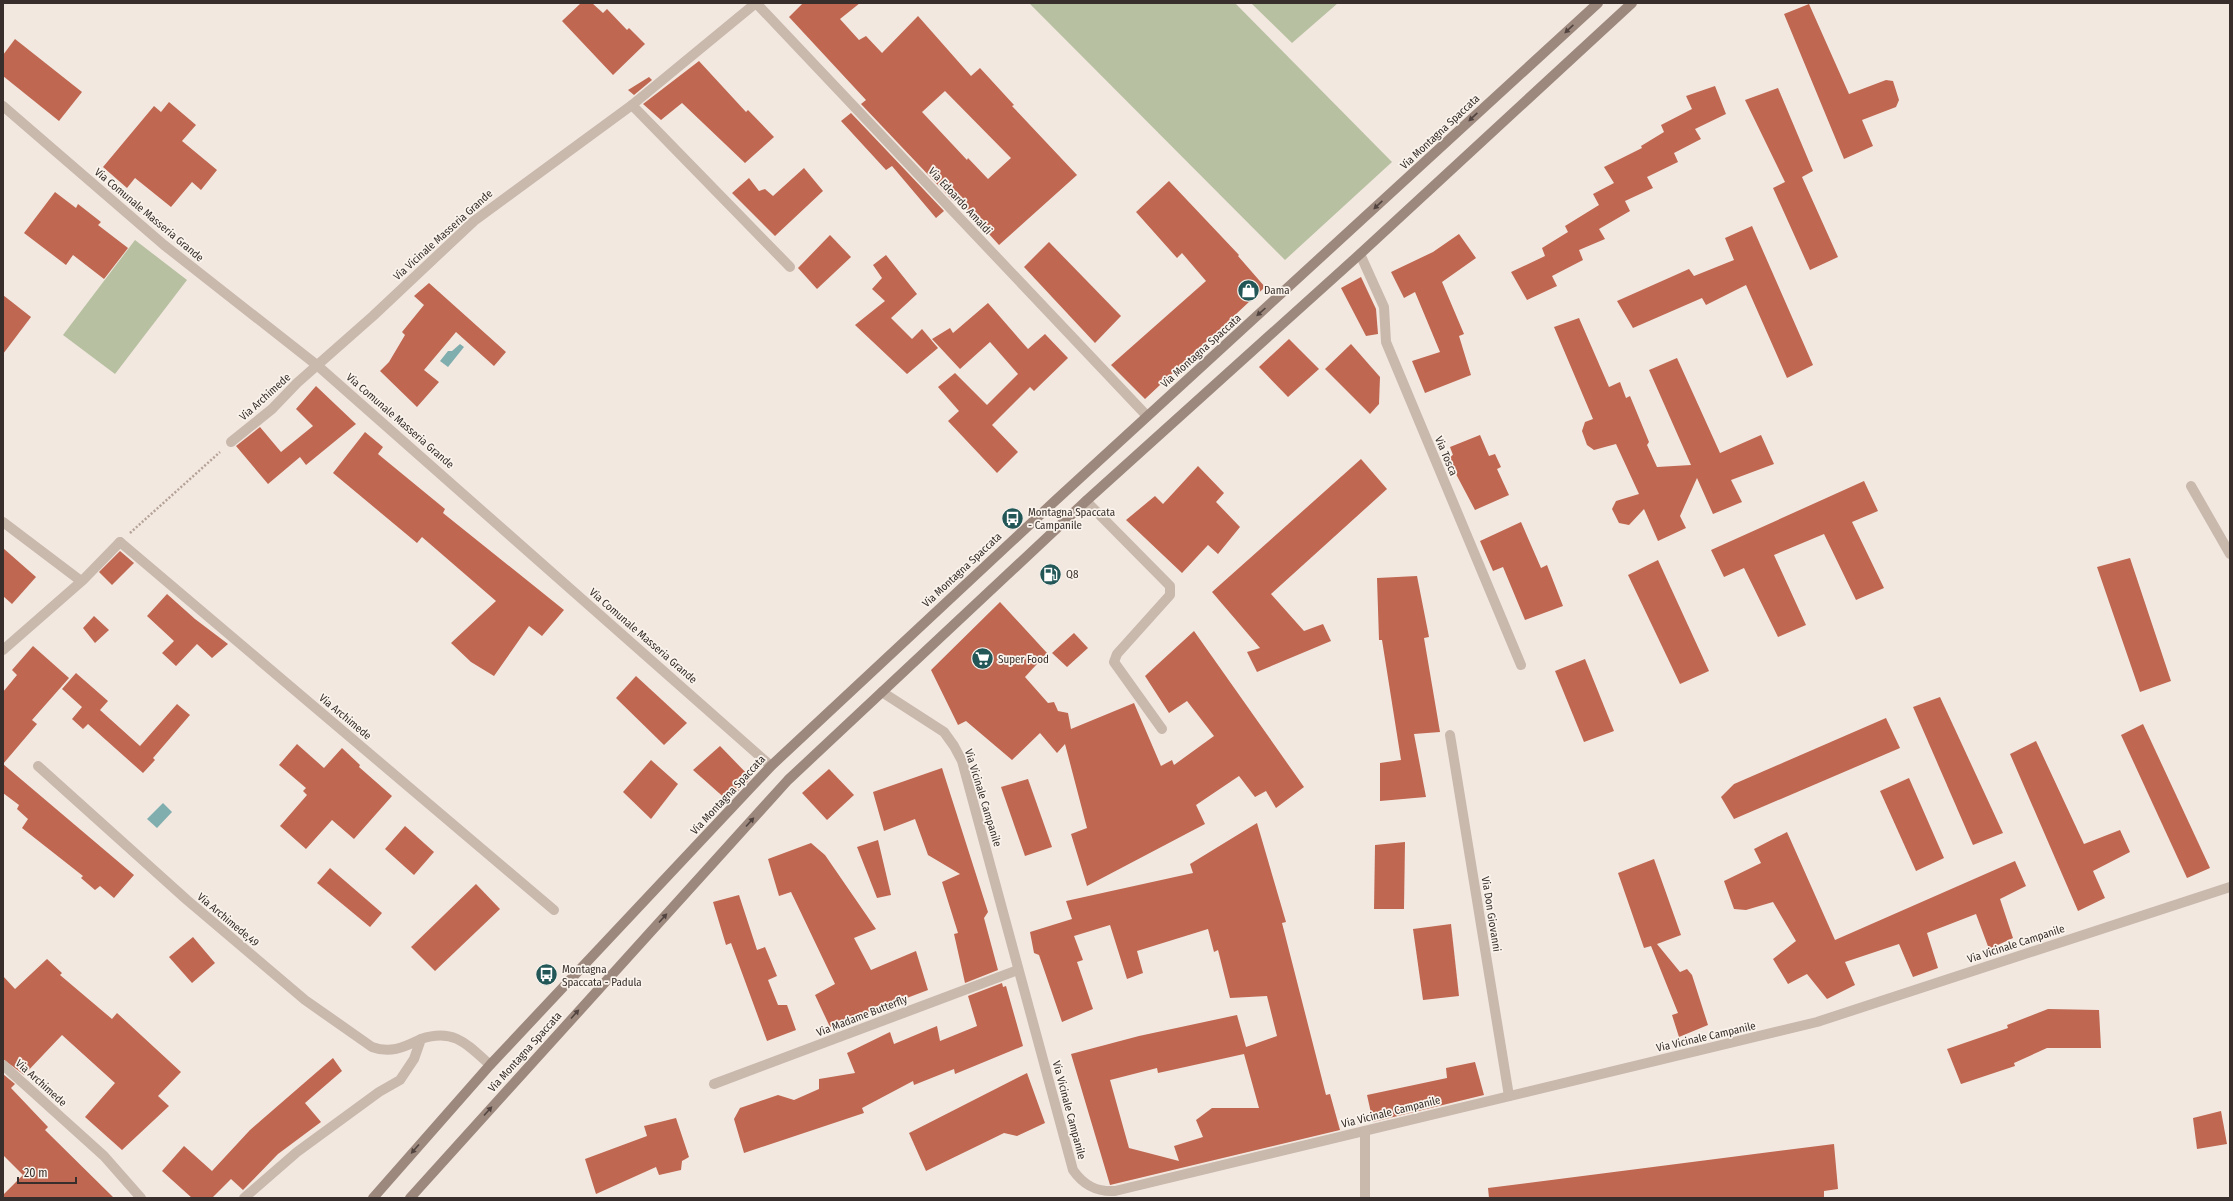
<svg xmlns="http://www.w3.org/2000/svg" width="2233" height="1201" viewBox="0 0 2233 1201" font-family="'Fira Sans Condensed',sans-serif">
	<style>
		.green { fill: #b7c0a0 }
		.water { fill: #80adad }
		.building { fill: #bf6751; fill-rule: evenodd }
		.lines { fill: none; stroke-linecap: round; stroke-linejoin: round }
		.path { stroke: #b5a296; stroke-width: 2.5; stroke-dasharray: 2 2; stroke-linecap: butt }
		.lane { stroke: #c9b8ac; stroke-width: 10 }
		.street { stroke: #c9b8ac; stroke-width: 10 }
		.secondary { stroke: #9d887d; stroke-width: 10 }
		.oneway { fill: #514440 }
		.labels { text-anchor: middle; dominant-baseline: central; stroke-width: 3.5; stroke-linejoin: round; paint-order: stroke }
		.street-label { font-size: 11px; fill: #382e2b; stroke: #f9f3ec }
		.poi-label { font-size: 11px; fill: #382e2b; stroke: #f9f3ec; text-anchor: start }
	</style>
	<rect width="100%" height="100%" fill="#f2e8e0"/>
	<g class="green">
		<polygon points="1029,3 1235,3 1392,162 1285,260"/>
		<polygon points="1251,3 1338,3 1292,43"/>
		<polygon points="135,240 187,280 115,374 63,335"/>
	</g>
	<g class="water">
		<polygon points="460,344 464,347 448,367 440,361 448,351 452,351"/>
		<polygon points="163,803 172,812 157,828 147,819"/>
	</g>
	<g class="building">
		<polygon points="581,3 592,3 603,13 607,9 627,30 629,28 645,44 613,75 562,21"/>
		<path d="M803,3h57l-20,16 19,21 7,-4 16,17 36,-37 53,60 9,-8 34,37 -2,1 65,69 -78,70 -42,-46 -3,3 -93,-98 5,-4 -77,-83zM945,91l66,67 -23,21 -20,-21 -1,2 -45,-48z"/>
		<polygon points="1809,4 1849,94 1886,80 1893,81 1899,100 1896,107 1862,120 1873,146 1844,159 1784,14"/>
		<polygon points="15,39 82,92 59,121 3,76 3,55"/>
		<polygon points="699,61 746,112 748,110 774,137 745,163 682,103 661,120 643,104"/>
		<polygon points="649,77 652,80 634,95 628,90"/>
		<polygon points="1715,86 1726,114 1695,129 1701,139 1674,153 1678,162 1647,177 1653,188 1625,201 1630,211 1599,229 1605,239 1579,250 1583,260 1552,276 1557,286 1527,300 1511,272 1545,256 1542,248 1568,232 1565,226 1599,205 1593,194 1614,183 1604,167 1642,148 1641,146 1664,132 1661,125 1692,109 1686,96"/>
		<polygon points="1778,88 1813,171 1802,177 1838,257 1810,270 1773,188 1785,182 1745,100"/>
		<polygon points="169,102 196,125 182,141 217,170 201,190 192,182 171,207 135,178 127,188 103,167 154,106 161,112"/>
		<polygon points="851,113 944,211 936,218 892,166 886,170 841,121"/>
		<polygon points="804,168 823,191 775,236 732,193 749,178 759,191 765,189 773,196"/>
		<polygon points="1169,181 1239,255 1238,256 1265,287 1145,399 1111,365 1206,281 1182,253 1177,258 1136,212"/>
		<polygon points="55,192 76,208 78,204 101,222 98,225 128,248 104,279 73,255 66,265 24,233"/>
		<polygon points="1752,226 1813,365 1787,378 1746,285 1706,305 1702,298 1633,328 1617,301 1689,269 1694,276 1734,260 1725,238"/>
		<polygon points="1459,234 1476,258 1442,282 1464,334 1459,336 1471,375 1425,393 1412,361 1440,352 1415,292 1404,298 1391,272 1433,252"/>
		<polygon points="830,235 851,257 817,289 798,268"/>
		<polygon points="1049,242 1121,316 1095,343 1024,267"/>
		<polygon points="886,255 917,294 891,318 912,339 922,329 938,348 907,374 855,325 885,301 872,289 882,278 873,265"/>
		<polygon points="1361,277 1376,309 1378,334 1366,336 1341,288"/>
		<polygon points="429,283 506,352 494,366 456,332 424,370 439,382 417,407 380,371 389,362 405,335 402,332 424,305 414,296"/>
		<polygon points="3,295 31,317 3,354"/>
		<polygon points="988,303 1028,349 1045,334 1068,358 1034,391 1030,387 992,425 1018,452 997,473 948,421 959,411 938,387 955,373 987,405 1018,374 990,342 960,369 932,339 950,328 953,333"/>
		<polygon points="1579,318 1609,387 1620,382 1626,398 1630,396 1649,442 1647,445 1657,467 1691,465 1649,370 1677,358 1720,453 1761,435 1774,464 1731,480 1742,502 1713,514 1697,478 1680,516 1686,528 1658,541 1644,509 1629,525 1619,523 1612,509 1616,501 1639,494 1616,444 1594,450 1587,445 1582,431 1585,422 1593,419 1554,327"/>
		<polygon points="1289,339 1319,369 1288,397 1259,367"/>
		<polygon points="1351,344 1380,377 1379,404 1370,414 1325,369"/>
		<polygon points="316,386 356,424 306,465 300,457 268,484 236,446 260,427 281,452 313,426 296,409"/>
		<polygon points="365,432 383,447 378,454 445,509 443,513 564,610 542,636 529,626 494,676 471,662 451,643 496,601 422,537 417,543 333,473"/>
		<polygon points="1480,435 1489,456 1495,454 1501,467 1497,469 1509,495 1475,510 1447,457 1453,455 1450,447"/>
		<polygon points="1361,459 1387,489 1271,594 1304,631 1323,624 1331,641 1257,672 1247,652 1260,648 1212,592"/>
		<polygon points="1198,466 1224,493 1216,502 1240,527 1218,554 1208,545 1182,573 1126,520 1155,496 1163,504"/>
		<polygon points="1864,481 1878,511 1852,522 1884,588 1856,600 1824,534 1774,555 1806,625 1778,637 1744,568 1724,577 1711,550"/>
		<polygon points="1521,522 1541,568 1547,565 1563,606 1525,620 1503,567 1493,571 1480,541"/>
		<polygon points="3,548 36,577 12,604 3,596"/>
		<polygon points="120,551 134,563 112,585 99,572"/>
		<polygon points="2130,558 2171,681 2140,692 2097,567"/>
		<polygon points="1658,560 1709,671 1680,684 1628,575"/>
		<polygon points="1417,576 1429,637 1424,638 1440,732 1414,734 1426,797 1380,801 1380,763 1401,760 1382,640 1379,640 1377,578"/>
		<polygon points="167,594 195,619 228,644 212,658 197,644 176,666 162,653 174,641 147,616"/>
		<polygon points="1000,602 1047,653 1025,677 1048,703 1054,702 1058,711 1068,713 1071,729 1134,703 1161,766 1172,760 1174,765 1214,736 1187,701 1169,713 1145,676 1194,631 1304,787 1276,808 1266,791 1255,797 1239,776 1196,805 1205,824 1087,886 1071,834 1087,828 1065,744 1057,753 1040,733 1012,760 966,721 958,725 931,670"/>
		<polygon points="94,616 109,630 95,643 83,628"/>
		<polygon points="1074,633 1088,648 1067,667 1052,653"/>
		<polygon points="33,646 69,678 32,720 37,724 3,764 134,875 114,898 100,886 95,890 81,878 83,876 22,828 28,819 17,809 19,805 3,793 3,692 17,675 12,670"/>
		<polygon points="1585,659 1614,731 1584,742 1555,671"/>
		<polygon points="76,673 108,701 100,710 140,746 177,704 190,715 153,758 155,760 143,773 88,724 83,729 72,719 82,707 62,689"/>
		<polygon points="636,676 687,723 664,745 616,698"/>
		<polygon points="1940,697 2003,833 1973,845 1913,707"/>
		<polygon points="1886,718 1900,748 1734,819 1721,797 1734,784"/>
		<polygon points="2143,724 2210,868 2187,878 2121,735"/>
		<polygon points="2036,741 2084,844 2120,830 2130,852 2093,871 2105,898 2078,911 2010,754"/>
		<polygon points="297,744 324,768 342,748 360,765 359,767 392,796 354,839 332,820 306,849 280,826 307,795 303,791 306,788 279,765"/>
		<polygon points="720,746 751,778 728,801 693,770"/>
		<polygon points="651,760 678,784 651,819 623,792"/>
		<polygon points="942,768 988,912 984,918 998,970 965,983 954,934 958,933 942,882 960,874 928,855 915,819 884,831 873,792"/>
		<polygon points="829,769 854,795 827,820 802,793"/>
		<polygon points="1909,778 1944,858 1916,871 1880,791"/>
		<polygon points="1028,779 1052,847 1025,856 1001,787"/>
		<path d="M1257,823l29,99 -4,1 44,172 4,-1 10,36 -230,55 -39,-131 68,-18 98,-21 9,32 31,-11 -10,-40 -37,2 -12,-48 -4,2 -6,-23 -71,22 6,22 -16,6 -17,-54 -36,11 9,24 -6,2 16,47 -31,13 -23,-67 -5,-2 -4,-21 42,-13 -6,-18 127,-28 -3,-9zM1244,1054l15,54h-47l-16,12 7,17 -29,9 5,15 -50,-13 -19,-68 47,-12 1,5z"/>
		<polygon points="405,826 434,852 414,875 385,849"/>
		<polygon points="1787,832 1835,940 2015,861 2026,886 2000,899 2013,938 1989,949 1976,914 1927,933 1938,968 1913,977 1899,944 1845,962 1855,985 1827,999 1807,974 1788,984 1773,959 1796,941 1773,902 1746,910 1734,909 1724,881 1761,863 1754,849"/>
		<polygon points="878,840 891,895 877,898 857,847"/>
		<polygon points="1405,842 1404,909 1374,909 1375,845"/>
		<polygon points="811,843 825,855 876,929 854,938 871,970 916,951 928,990 830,1027 815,995 835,984 791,892 779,896 768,859"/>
		<polygon points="1654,859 1681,935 1657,944 1680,972 1687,969 1692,975 1708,1025 1679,1037 1672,1015 1678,1013 1651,946 1644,948 1618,873"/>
		<polygon points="330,868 382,913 370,927 317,883"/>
		<polygon points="476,884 500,909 435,971 411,947"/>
		<polygon points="739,895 757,950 765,947 777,976 768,980 778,1005 787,1005 796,1030 767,1041 731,943 726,945 713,902"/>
		<polygon points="1451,924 1459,996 1423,1000 1413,929"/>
		<polygon points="193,937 215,963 192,983 169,957"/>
		<polygon points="47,959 62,973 60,975 112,1019 117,1013 181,1072 158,1096 169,1106 122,1150 85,1117 115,1083 62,1035 24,1075 3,1059 3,976 15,989"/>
		<polygon points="1002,983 1003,987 1006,986 1023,1046 955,1074 954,1069 914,1085 913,1081 862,1108 864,1113 744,1153 734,1119 740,1108 778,1095 794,1100 819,1089 819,1079 855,1073 847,1053 890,1032 894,1044 937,1026 940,1041 977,1026 968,996"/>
		<polygon points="2048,1009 2099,1010 2101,1048 2047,1048 2014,1063 2015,1066 1961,1084 1947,1049 2008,1028 2007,1025"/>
		<polygon points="333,1058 342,1071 305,1103 321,1122 278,1154 243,1190 231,1179 212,1198 192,1198 162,1171 184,1146 212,1171 250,1130"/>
		<polygon points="1475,1062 1484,1095 1373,1122 1367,1095 1447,1078 1446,1068"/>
		<polygon points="1027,1073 1045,1123 1017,1136 1004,1133 926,1171 909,1133"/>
		<polygon points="3,1074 15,1084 11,1088 48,1127 45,1130 114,1198 3,1198 3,1195 23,1175 3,1155"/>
		<polygon points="2221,1111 2227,1144 2197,1149 2193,1118"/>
		<polygon points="676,1118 689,1157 682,1161 681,1170 659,1175 656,1167 596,1194 585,1159 647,1136 644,1126"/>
		<polygon points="1834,1144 1838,1189 1824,1191 1824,1198 1489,1198 1488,1188"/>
	</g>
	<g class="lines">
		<polyline class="path" points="130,533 220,452"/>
		<g class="lane">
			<polyline points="632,105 790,267"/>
			<polyline points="1086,501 1170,586 1170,595 1117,654 1114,662 1162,729"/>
			<polyline points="3,522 81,581"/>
			<polyline points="120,542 554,910"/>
		</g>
		<g class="street">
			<polyline points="756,3 1147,416"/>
			<polyline points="3,106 164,245 318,366 771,766"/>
			<polyline points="1360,254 1384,307 1386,342 1521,665"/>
			<polyline points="231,442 272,409 297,383 373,316 474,221 632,105 756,3"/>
			<polyline points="2191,486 2230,554"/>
			<polyline points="3,650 83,580 120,542"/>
			<path d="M882,692l62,40 10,14 8,15 111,409c11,16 24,22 42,21l702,-169 413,-135"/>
			<polyline points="1450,735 1509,1096"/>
			<path d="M38,766l149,134 118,100 67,47c19,7 32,0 49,-8"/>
			<polyline points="3,1065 104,1156 141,1198"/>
			<polyline points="714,1084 1018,970"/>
			<polyline points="1365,1131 1365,1198"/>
			<path d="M244,1198l53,-46 82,-60 21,-12 14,-21 7,-20c33,-11 46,5 69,26"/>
		</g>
		<g class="secondary">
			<polyline points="373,1198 490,1065 771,766 1056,500 1598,3"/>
			<polyline points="410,1198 788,780 1086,501 1360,254 1632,3"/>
		</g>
	</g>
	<defs><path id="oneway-solid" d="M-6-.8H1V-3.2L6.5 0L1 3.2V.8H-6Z"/></defs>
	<g class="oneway">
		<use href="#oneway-solid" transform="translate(1569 29) rotate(137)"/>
		<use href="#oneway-solid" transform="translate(1473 117) rotate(137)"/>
		<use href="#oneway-solid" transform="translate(1378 205) rotate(137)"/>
		<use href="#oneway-solid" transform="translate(1261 312) rotate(138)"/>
		<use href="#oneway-solid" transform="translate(750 822) rotate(-48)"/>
		<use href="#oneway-solid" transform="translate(663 918) rotate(-48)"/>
		<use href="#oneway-solid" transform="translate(575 1014) rotate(-48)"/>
		<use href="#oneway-solid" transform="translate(488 1111) rotate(-48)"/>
		<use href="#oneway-solid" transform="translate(415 1149) rotate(131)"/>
	</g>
	<defs>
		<symbol id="shop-disc" viewBox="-11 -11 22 22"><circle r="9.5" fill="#225657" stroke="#f9f3ec"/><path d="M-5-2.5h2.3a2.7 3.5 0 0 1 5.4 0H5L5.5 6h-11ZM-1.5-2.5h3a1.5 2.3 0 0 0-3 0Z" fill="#fff"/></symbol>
		<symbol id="bus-disc" viewBox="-11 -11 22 22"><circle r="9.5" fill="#225657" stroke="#f9f3ec"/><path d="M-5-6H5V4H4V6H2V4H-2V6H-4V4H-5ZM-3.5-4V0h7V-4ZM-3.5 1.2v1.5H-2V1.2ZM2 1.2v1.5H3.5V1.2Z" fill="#fff"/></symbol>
		<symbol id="fuel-disc" viewBox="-11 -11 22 22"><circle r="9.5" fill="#225657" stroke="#f9f3ec"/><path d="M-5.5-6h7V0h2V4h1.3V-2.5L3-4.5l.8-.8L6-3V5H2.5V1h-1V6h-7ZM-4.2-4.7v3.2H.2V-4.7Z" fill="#fff"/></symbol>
		<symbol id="supermarket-disc" viewBox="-11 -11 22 22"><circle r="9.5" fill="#225657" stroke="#f9f3ec"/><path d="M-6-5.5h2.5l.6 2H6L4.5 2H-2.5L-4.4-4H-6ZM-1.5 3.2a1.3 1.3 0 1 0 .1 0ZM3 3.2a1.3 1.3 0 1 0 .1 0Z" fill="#fff"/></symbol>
	</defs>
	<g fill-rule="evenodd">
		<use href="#shop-disc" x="1236" y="278" width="25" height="25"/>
		<use href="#bus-disc" x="1000" y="506" width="25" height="25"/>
		<use href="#fuel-disc" x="1038" y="562" width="25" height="25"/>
		<use href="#supermarket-disc" x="970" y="646" width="25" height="25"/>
		<use href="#bus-disc" x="534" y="962" width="25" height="25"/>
	</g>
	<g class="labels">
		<g class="street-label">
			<text transform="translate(1440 132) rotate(-43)">Via Montagna Spaccata</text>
			<text transform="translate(960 201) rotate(47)">Via Edoardo Amaldi</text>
			<text transform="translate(149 215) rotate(40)">Via Comunale Masseria Grande</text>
			<text transform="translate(443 235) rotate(-42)">Via Vicinale Masseria Grande</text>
			<text transform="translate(1201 351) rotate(-42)">Via Montagna Spaccata</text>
			<text transform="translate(265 397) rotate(-42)">Via Archimede</text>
			<text transform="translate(400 421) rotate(41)">Via Comunale Masseria Grande</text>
			<text transform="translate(1446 456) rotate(67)">Via Tosca</text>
			<text transform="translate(962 570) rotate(-43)">Via Montagna Spaccata</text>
			<text transform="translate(643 636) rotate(41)">Via Comunale Masseria Grande</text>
			<text transform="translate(345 717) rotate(40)">Via Archimede</text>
			<text transform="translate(728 795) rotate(-47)">Via Montagna Spaccata</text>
			<text transform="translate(983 798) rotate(73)">Via Vicinale Campanile</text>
			<text transform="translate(1491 914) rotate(81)">Via Don Giovanni</text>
			<text transform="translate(228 920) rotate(40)">Via Archimede,49</text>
			<text transform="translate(2016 944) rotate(-18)">Via Vicinale Campanile</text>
			<text transform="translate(862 1016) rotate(-21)">Via Madame Butterfly</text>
			<text transform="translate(1706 1037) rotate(-13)">Via Vicinale Campanile</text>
			<text transform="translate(525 1052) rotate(-48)">Via Montagna Spaccata</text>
			<text transform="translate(41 1083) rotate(42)">Via Archimede</text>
			<text transform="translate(1069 1110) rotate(75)">Via Vicinale Campanile</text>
			<text transform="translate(1391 1112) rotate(-14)">Via Vicinale Campanile</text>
		</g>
		<g class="poi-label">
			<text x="1264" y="290">Dama</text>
			<text x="1028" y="512">Montagna Spaccata<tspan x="1028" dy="13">- Campanile</tspan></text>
			<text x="1066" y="574">Q8</text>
			<text x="998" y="659">Super Food</text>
			<text x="562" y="969">Montagna<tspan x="562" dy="13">Spaccata - Padula</tspan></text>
		</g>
	</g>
	<rect width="2233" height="1201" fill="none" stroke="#382e2b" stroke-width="8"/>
	<path d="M18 1177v6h58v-6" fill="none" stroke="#382e2b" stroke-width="2"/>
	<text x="24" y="1177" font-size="12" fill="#382e2b" stroke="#f9f3ec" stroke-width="3" paint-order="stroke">20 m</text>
</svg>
